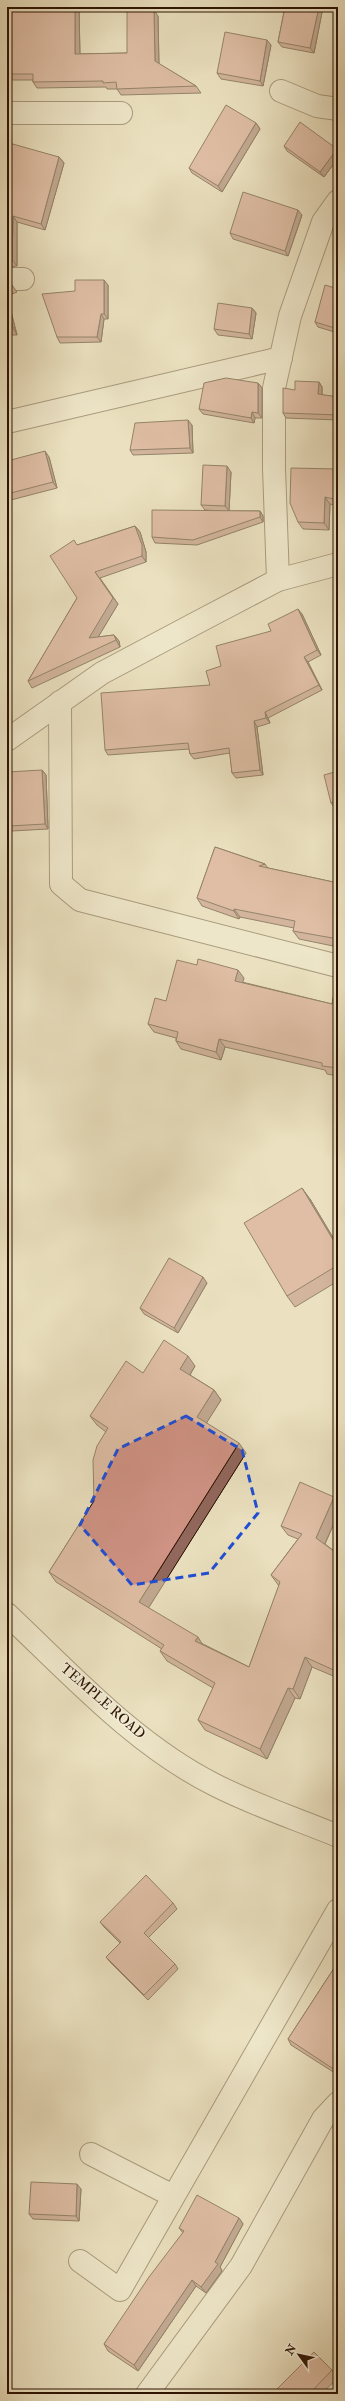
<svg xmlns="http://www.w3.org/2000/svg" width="345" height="2401" viewBox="0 0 345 2401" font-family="'IM FELL Double Pica',serif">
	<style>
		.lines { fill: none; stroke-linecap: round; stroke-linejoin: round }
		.minor-casing { stroke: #5c4632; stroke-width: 24 }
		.tertiary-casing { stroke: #5c4632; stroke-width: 24 }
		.minor { stroke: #f2ecd6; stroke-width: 22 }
		.tertiary { stroke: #f2ecd6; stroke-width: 22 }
		.wall { fill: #b37e72; stroke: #2c1302 }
		.shaded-wall { fill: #92675d; stroke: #2c1302 }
		.building { fill: #d09385; stroke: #2c1302 }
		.marked { fill: none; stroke: #1d4ed8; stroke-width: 3; stroke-dasharray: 8 5; stroke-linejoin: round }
		.labels { text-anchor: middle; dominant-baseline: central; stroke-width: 3.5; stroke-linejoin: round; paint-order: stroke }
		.street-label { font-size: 14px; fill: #2c1302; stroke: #f2ecd6 }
	</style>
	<rect width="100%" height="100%" fill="#ebe1c0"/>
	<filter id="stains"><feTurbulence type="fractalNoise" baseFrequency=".005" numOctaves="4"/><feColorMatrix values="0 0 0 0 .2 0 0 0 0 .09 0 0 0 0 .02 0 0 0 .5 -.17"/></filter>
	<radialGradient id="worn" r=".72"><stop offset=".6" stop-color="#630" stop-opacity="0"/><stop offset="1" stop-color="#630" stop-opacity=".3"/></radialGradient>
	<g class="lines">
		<defs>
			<g id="minor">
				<polyline points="281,91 317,106 338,109"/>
				<polyline points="7,113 121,113"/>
				<polyline points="7,279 23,279"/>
				<polyline points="7,422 281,358"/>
				<polyline points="278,580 274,468 274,388 290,316 323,222 338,201"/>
				<polyline points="60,702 61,884 80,900 338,966"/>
				<polyline points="7,740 102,673 200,621 278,580 338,564"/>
				<polyline points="91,2154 173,2196"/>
				<polyline points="80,2261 120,2290 338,1910"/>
				<polyline points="147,2394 241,2266 323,2119 338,2103"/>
			</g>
			<path id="tertiary" d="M7,1614c65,61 128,131 208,171 39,20 82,34 123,51"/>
		</defs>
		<use href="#minor" class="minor-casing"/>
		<use href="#tertiary" class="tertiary-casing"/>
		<use href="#minor" class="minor"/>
		<use href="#tertiary" class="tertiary"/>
	</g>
	<g class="wall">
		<polygon points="32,7 79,7 80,54 127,53 158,16 159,64 196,86 201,93 121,95 117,89 107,89 106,87 37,88 33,82 33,80 7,80 7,10 32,10"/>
		<polygon points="285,7 323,7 314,53 282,47 278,42"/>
		<polygon points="271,45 263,86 221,79 217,73"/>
		<polygon points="256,123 260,129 222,192 192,173 189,168"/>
		<polygon points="284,146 337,149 338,150 338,158 324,177 287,151"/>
		<polygon points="7,149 59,157 64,163 45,230 17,222 17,266 7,267"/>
		<polygon points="302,215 288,256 233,239 230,233"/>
		<polygon points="338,282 338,333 318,327 315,322"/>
		<polygon points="7,285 12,285 17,292 7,296 17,335 7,335"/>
		<polygon points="108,285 108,319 104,319 101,342 60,343 57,337 75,291"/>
		<polygon points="252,308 256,313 252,339 218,335 214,329"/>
		<polygon points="319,382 322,387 322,395 338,397 338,420 286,418 283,413 295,390"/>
		<polygon points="258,383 262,388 262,418 255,418 254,423 203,414 199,409"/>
		<polygon points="192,425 193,453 133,455 130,450"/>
		<polygon points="49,457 57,488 7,501 7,461"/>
		<polygon points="338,469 338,506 330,504 329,530 303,529 298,522"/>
		<polygon points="231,472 229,511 260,511 263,516 263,522 197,545 155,543 152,537 221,511 205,510 201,505"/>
		<polygon points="135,526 140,532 146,552 146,562 100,578 118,604 98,637 114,635 119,641 120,647 32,688 28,681 77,598 77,545"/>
		<polygon points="302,614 321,655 308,662 322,690 268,718 270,723 257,727 263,775 236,778 232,773 230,753 194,759 190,754 189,749 108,755 105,750 210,685 221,666 271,631"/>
		<polygon points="42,770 46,775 48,829 12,831 9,826"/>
		<polygon points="338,771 338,812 331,803"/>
		<polygon points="215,847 265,864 268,868 338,883 338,947 299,939 293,931 294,928 240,917 239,919 202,906 197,898"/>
		<polygon points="338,973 338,1076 327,1074 325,1070 225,1047 221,1060 181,1049 176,1041 176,1038 154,1032 148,1024 166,1001 244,978 242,982 332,1004"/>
		<polygon points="310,1199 338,1246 338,1281 295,1307 287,1296"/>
		<polygon points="207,1283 178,1333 144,1314 140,1308"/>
		<polygon points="195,1366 190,1375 214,1390 221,1400 206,1423 246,1453 148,1608 203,1644 249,1667 279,1586 271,1575 298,1539 288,1535 281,1526 334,1497 338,1502 338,1514 325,1544 338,1554 338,1678 312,1667 300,1699 295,1698 267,1759 205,1730 198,1720 213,1688 167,1661 160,1651 162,1649 56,1582 49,1572 94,1501 106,1432 97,1425 90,1416 143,1373"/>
		<polygon points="173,1903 177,1909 148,1938 175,1964 178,1969 148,2000 110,1962 106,1957 120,1943 104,1927 100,1922"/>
		<polygon points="338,1962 338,2075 291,2045 288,2039"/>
		<polygon points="338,2120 338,2134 336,2133 333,2128"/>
		<polygon points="81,2189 79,2221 33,2219 29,2214"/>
		<polygon points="239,2218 243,2224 220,2267 222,2271 206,2293 196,2286 138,2371 108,2351 104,2344 183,2233 179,2228"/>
		<polygon points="332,2370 338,2378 321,2394 272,2394"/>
	</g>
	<g class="shaded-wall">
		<polygon points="75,7 79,7 80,60 75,54"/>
		<polygon points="319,7 323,7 314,53 310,48"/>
		<polygon points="154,10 158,16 159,68 155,61"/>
		<polygon points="267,40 271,45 263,86 260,81"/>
		<polygon points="256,123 260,129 222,192 218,186"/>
		<polygon points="337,149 338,150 338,158 324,177 320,172"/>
		<polygon points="59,157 64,163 45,230 41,224"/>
		<polygon points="298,210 302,215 288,256 285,251"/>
		<polygon points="13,216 17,222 17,266 12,260"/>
		<polygon points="104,280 108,285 108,319 104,314"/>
		<polygon points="7,296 17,335 13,328 7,306"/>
		<polygon points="252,308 256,313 252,339 249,334"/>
		<polygon points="101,314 104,319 101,342 97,337"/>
		<polygon points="319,382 322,387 322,399 318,394"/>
		<polygon points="258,383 262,388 262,418 258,413"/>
		<polygon points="252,412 255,418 254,423 251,418"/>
		<polygon points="188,420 192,425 193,453 190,448"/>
		<polygon points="45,451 49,457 57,488 53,482"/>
		<polygon points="227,466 231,472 229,511 225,506"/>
		<polygon points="325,497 330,504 329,530 324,523"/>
		<polygon points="260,511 263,516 263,522 260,517"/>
		<polygon points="135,526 140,532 146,552 146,562 142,556"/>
		<polygon points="95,572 118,604 94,644 89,638"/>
		<polygon points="298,609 302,614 321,655 317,650"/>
		<polygon points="114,635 119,641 120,647 116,640"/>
		<polygon points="304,657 308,662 322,690 319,685"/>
		<polygon points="265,712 268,718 270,723 266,718"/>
		<polygon points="254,721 257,727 263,775 260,770"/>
		<polygon points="42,770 46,775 48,829 45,824"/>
		<polygon points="234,909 240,917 239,919 234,911"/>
		<polygon points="238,970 244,978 241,989 235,981"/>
		<polygon points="219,1039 225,1047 221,1060 216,1052"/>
		<polygon points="302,1188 310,1199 338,1246 338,1248"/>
		<polygon points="203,1277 207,1283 178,1333 174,1328"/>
		<polygon points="188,1356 195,1366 187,1379 180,1369"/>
		<polygon points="214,1390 221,1400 204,1427 197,1417"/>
		<polygon points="239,1443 246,1453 146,1612 139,1602"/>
		<polygon points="334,1497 338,1502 338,1514 323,1548 316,1538"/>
		<polygon points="198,1637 204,1647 195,1641"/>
		<polygon points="305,1657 312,1667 300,1699 293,1689"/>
		<polygon points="288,1688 295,1698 267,1759 260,1749"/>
		<polygon points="77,2184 81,2189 79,2221 76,2216"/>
		<polygon points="239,2218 243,2224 220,2267 222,2271 206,2293 201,2287"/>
		<polygon points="192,2280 196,2286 138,2371 134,2365"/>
	</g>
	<g class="building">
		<polygon points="32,7 75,7 75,54 127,53 127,11 154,10 155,61 196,86 117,89 116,82 103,83 103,81 33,82 33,74 7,74 7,10 32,10"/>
		<polygon points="285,7 319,7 310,48 278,42"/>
		<polygon points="225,32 267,40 260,81 217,73"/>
		<polygon points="226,105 256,123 218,186 189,168"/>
		<polygon points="300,122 337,149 320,172 284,146"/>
		<polygon points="9,143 59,157 41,224 13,216 12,260 7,261 7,149"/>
		<polygon points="243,192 298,210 285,251 230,233"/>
		<polygon points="75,280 104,280 104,314 101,314 97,337 57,337 42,294 75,291"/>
		<polygon points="338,282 338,329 315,322 325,285 335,288"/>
		<polygon points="7,285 12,285 7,288"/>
		<polygon points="218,303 252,308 249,334 214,329"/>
		<polygon points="7,306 13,328 7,328"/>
		<polygon points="226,378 258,383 258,413 252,412 251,418 199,409 204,383"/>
		<polygon points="295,381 319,382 318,394 338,397 338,415 283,413 283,388 295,390"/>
		<polygon points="188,420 190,448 130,450 135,423"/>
		<polygon points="45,451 53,482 7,494 7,461"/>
		<polygon points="203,465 227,466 225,506 201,505"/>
		<polygon points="291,468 338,469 338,500 325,497 324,523 298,522 290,503"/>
		<polygon points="152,510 260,511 260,517 193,540 152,537"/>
		<polygon points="135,526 142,545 142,556 95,572 113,598 89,638 114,635 116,640 28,681 77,598 50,556 74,540 77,545"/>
		<polygon points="298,609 317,650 304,657 319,685 265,712 266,718 254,721 260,770 232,773 229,748 190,754 188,743 105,750 101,693 210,685 206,671 221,666 216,646 271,631 268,624"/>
		<polygon points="42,770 45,824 9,826 7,792 7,772"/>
		<polygon points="338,771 338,801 331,803 324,775"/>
		<polygon points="215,847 265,864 259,866 338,883 338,939 293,931 295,921 234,909 234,911 197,898"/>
		<polygon points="198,959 238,970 235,981 332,1004 338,973 338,1068 322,1066 322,1063 219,1039 216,1052 176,1041 178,1032 148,1024 155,998 166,1001 177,960 197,965"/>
		<polygon points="302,1188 338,1248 338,1265 287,1296 244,1223"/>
		<polygon points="169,1258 203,1277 174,1328 140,1308"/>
		<polygon points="164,1340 188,1356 180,1369 214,1390 197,1417 239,1443 139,1602 198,1637 195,1641 249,1667 280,1582 271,1575 302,1534 281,1526 300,1482 334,1497 316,1538 338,1554 338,1672 305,1657 293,1689 288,1688 260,1749 198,1720 215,1683 160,1651 164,1645 49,1572 94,1501 93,1460 97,1446 108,1428 90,1416 126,1361 143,1373"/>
		<polygon points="146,1875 173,1903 144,1933 175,1964 144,1995 106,1957 121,1942 100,1922"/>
		<polygon points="338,1962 338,2072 288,2039"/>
		<polygon points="338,2120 338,2131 333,2128"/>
		<polygon points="31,2182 77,2184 76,2216 29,2214"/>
		<polygon points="197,2195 239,2218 215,2262 218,2264 201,2287 192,2280 134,2365 104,2344 149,2277 184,2231 179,2228"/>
		<polygon points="314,2352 332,2370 309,2394 272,2394"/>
	</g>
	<path d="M0 0H345V2401H0ZM186,1416l56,34 16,63 -49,60 -77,12 -52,-60 38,-76z" fill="#ebe1c0" fill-opacity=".55" fill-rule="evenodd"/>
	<path class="marked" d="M186,1416l56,34 16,63 -49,60 -77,12 -52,-60 38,-76z"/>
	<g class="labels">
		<g class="street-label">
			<text transform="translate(103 1701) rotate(41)">TEMPLE ROAD</text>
		</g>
	</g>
	<rect width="345" height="2401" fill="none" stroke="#ebe1c0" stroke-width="24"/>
	<rect x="8" y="8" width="329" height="2385" fill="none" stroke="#2c1302" stroke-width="2"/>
	<rect x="12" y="12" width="321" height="2377" fill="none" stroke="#2c1302"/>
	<g transform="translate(299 2355) rotate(303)" stroke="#f2ecd6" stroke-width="3" paint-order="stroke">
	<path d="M0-3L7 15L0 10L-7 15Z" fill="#2c1302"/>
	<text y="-6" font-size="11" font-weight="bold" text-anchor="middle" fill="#2c1302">N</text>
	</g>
	<rect width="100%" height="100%" filter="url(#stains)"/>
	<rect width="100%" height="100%" fill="url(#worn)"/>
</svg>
